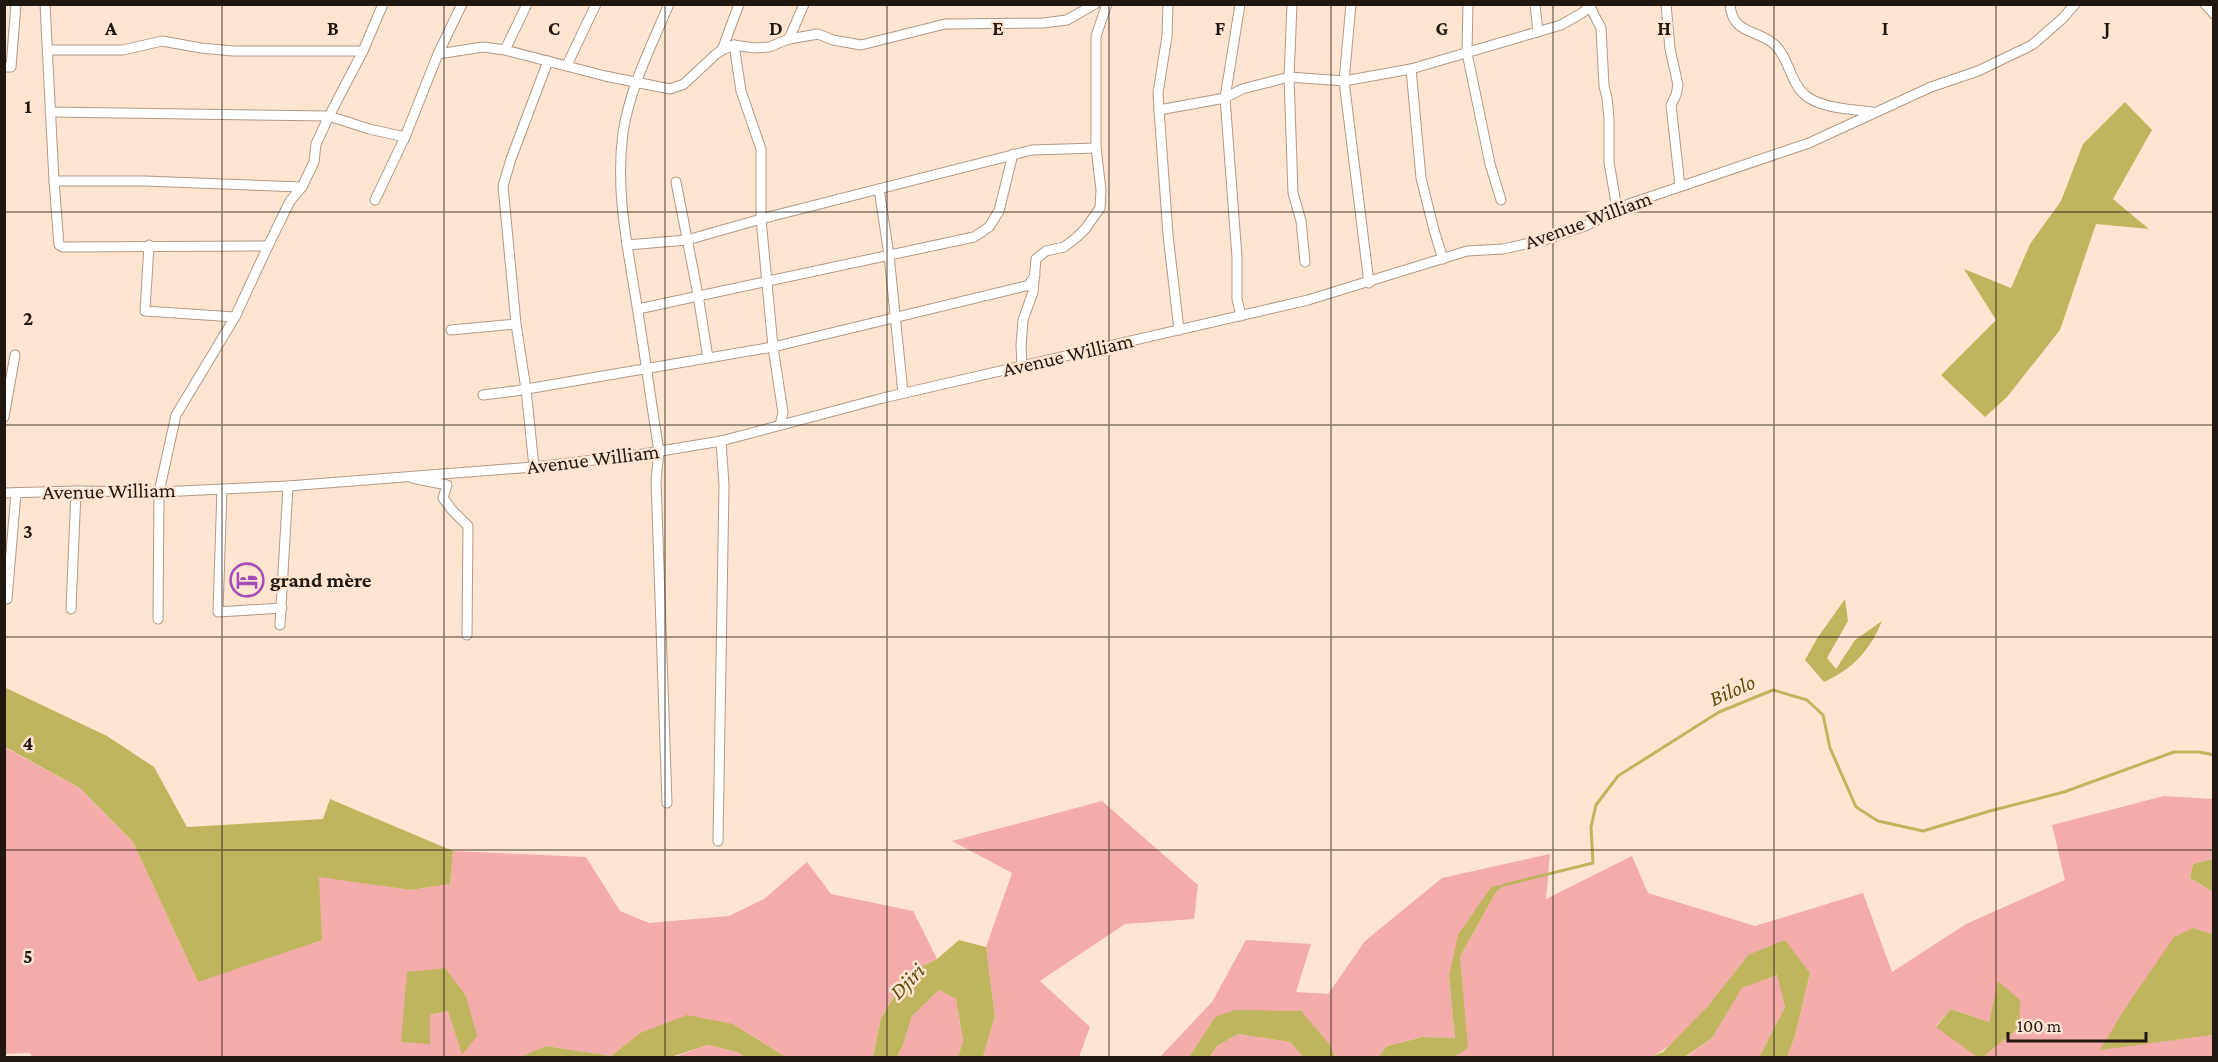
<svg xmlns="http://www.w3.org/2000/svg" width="2218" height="1062" viewBox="0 0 2218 1062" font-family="'Crimson Pro',serif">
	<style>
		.green { fill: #f4acaa; fill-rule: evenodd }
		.water { fill: #c0b55f }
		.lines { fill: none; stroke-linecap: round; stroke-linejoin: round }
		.stream { stroke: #c0b55f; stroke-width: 3 }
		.minor-casing { stroke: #b09986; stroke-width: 11 }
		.minor { stroke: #fff; stroke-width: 9 }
		.grid { fill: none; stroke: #201710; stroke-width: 1.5; stroke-opacity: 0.55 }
		.labels { text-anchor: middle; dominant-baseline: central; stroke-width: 5; stroke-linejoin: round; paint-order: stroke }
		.street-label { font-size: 21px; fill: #201710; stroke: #fee5d1 }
		.poi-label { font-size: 21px; font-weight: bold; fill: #201710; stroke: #fee5d1; text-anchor: start }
		.water-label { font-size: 22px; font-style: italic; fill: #59500d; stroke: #fee5d1 }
		.grid-label { font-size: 20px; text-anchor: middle; font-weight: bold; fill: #201710; stroke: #fee5d1; stroke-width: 5; stroke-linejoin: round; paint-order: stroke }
	</style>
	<rect width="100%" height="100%" fill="#fee5d1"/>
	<g class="green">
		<path d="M4,747l76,41 53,54 65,140 121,-106 92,14 39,-6 3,-33 133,6 34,54 29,12 80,-7 35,-17 43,-37 24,32 82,17 24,48 -28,13 -28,46 -8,39h-87l-53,-33 -93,9 -29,23 -65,-10 -25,12h-488l-3,-5 -25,1zM466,996l-4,58 -14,-43 -18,4z"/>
		<path d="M2164,796l49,3v60l-20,5 -3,14 23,14v42l-20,-6 -92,121 112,-14v22h-230l36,-29 -20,-47 -10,41 -38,-13 -15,17 41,31h-190l8,-21 15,-63 -62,-18c-24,30 -63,88 -98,102h-196l13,-9 -7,-91 36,-65 8,-7 -13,2 -42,89 6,62 -32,-1 -36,9 -9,11h-43l-5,-12 -115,-28 -26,40 -30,1 53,-56 34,-62 65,4 -15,48 32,2 37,-53 77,-63 108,-24 -4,45 86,-43 16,37 107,33 108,-33 29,79 74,-48 99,-44 -13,-55z"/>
		<polygon points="1102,801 1198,885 1194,919 1125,924 1040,981 1090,1027 1079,1057 983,1057 995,1016 986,947 1012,873 952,841"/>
		<polygon points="1778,975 1785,1007 1759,1057 1685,1058 1712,1038 1742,987"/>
		<polygon points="939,990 956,999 963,1041 958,1057 897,1058 903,1045 912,1016"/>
		<polygon points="1238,1034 1290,1042 1303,1057 1210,1058 1217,1046"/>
		<polygon points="708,1045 737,1052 745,1057 671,1058"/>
	</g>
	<g class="water">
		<polygon points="2125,102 2152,130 2113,199 2149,229 2096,224 2060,330 2007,397 1985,417 1941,375 1996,320 1964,269 2011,288 2030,244 2061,201 2083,144"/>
		<path d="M1845,599l3,22 -21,37 9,11 19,-29 27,-19c-12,29 -29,48 -58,61l-19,-22 13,-23z"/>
		<polygon points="4,687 107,736 154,767 187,827 323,819 330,799 453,851 450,884 411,890 319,877 322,940 198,982 133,842 80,788 5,747"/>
		<polygon points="2213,859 2214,859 2213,892 2190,878 2193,864"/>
		<polygon points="1506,884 1496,892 1460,957 1468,1048 1454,1057 1378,1057 1387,1046 1423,1037 1455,1038 1449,976 1458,935 1491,887"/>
		<polygon points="2193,928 2213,934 2213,1035 2100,1050 2124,1010 2174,937"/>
		<polygon points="959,940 986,947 995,1016 983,1057 958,1057 963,1041 956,999 939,990 912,1016 903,1045 897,1057 873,1057 881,1018 909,972 937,959"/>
		<polygon points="1785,940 1810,973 1795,1036 1787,1057 1759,1057 1785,1007 1777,975 1742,988 1712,1038 1685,1057 1650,1057 1663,1052 1708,1006 1748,955"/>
		<polygon points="445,968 466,996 477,1036 462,1055 448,1011 430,1015 430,1044 401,1042 407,972"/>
		<polygon points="1998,981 2020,1000 2019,1028 1983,1057 1977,1057 1936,1027 1951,1009 1989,1022"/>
		<polygon points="1235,1010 1301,1011 1330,1045 1335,1057 1303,1057 1290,1042 1238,1034 1217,1046 1210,1057 1189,1057 1215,1017"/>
		<polygon points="687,1015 733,1024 786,1057 745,1057 737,1052 708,1045 671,1057 521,1057 546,1046 611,1056 640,1033"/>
	</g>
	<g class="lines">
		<polyline class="stream" points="1504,885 1593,863 1591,827 1596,805 1618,776 1719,712 1773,690 1807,700 1823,715 1830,748 1856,807 1878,821 1923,831 1990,811 2064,792 2174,752 2199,752 2214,755"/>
		<defs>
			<g id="minor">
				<polyline points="45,4 54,181 59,245 63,247 268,246"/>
				<polyline points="1168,4 1167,36 1158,93 1159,110 1168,235 1179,330"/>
				<polyline points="1240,4 1225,98 1237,257 1237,299 1241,316"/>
				<polyline points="1292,4 1289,77 1293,193 1301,221 1305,262"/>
				<polyline points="1351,4 1344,81 1369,283"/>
				<polyline points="1468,4 1467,53 1490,164 1501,200"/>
				<polyline points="1535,4 1538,32"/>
				<polyline points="1666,4 1670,49 1678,85 1676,95 1671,105 1680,186"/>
				<path d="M1730,4c2,31 28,25 45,41 15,14 15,41 34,53 18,11 43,11 63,14"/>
				<polyline points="2205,4 2214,14"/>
				<polyline points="1590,7 1601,28 1604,86 1607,98 1609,118 1609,162 1617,209"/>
				<polyline points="789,39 804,4"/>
				<polyline points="734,45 741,91 761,149 761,219 773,347 783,413 780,425"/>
				<polyline points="49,50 123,50 162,41 201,48 233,51 363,51"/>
				<polyline points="505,50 527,4"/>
				<polyline points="722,50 739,4"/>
				<polyline points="438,54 483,47 505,50 605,76 670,89 684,84 715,55 722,50 734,45 754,48 769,47 789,39 818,34 833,40 861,45 945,24 1043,23 1067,20 1095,4"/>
				<polyline points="567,65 596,4"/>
				<polyline points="4,67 11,67 16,4"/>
				<polyline points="1411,69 1421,178 1434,230 1443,259"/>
				<polyline points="1159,110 1225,98 1242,89 1289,77 1344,81 1411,69 1561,25 1582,13 1592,4"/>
				<polyline points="50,112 329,116 369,129 405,137"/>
				<polyline points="54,181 145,181 302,187"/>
				<polyline points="676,182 698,295 708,358"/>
				<polyline points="879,189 889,255 903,393"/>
				<polyline points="375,200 405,137 438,54 462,4"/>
				<polyline points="149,245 145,311 235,317"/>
				<polyline points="627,245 687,240 761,219 1032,150 1096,148"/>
				<polyline points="638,309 974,237 989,227 999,211 1013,154"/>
				<polyline points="451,330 516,324"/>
				<polyline points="1022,366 1021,346 1023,320 1033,292 1036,259 1046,251 1064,247 1077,237 1086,228 1100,208 1101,190 1096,148 1096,36 1107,4"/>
				<polyline points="483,395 515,391 773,347 1026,286 1029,285 1035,275"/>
				<polyline points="4,417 15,355"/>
				<polyline points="534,467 526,389 516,324 503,186 511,159 548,61"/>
				<polyline points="412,478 447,485 443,498 452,510 468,526 467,635"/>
				<polyline points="222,489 218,612 282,608"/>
				<polyline points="4,493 76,491 159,492 288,486 534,467 637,455 721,441 883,398 1308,300 1467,251 1503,249 1544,240 1585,226 1629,204 1809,143 1931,87 1978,71 2032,45 2063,18 2075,4"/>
				<polyline points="7,599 16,493"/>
				<polyline points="71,609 76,491"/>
				<polyline points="158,619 159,492 176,415 235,317 268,246 290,201 302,187 314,162 316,144 329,116 363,51 383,4"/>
				<polyline points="280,625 288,486"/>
				<path d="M667,803l-11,-323 3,-29c-8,-48 -14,-96 -22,-145 -9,-57 -22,-114 -14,-173 7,-46 28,-86 46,-129"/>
				<polyline points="718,841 724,485 721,441"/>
			</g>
		</defs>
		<use href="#minor" class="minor-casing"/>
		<use href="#minor" class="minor"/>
	</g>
	<path class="grid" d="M222,4v1054M444,4v1054M665,4v1054M887,4v1054M1109,4v1054M1331,4v1054M1553,4v1054M1774,4v1054M1996,4v1054M4,212h2210M4,425h2210M4,637h2210M4,850h2210"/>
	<defs>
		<symbol id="hotel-ring" viewBox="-11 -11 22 22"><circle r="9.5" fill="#fee5d1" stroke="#a64cb8" stroke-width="1.5"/><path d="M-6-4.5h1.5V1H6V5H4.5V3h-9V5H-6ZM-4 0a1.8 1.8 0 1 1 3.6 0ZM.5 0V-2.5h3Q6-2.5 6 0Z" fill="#a64cb8"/></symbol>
	</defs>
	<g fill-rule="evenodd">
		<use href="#hotel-ring" x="228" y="561" width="38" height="38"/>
	</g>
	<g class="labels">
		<g class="street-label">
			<text transform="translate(1588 220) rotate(-20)">Avenue William</text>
			<text transform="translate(1068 355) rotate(-13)">Avenue William</text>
			<text transform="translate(593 459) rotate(-7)">Avenue William</text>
			<text transform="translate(109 491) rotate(-1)">Avenue William</text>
		</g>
		<g class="poi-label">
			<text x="270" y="580">grand mère</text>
		</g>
		<g class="water-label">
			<text transform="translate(1732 690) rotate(-24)">Bilolo</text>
			<text transform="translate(907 981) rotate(-46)">Djiri</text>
		</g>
	</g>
	<g class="grid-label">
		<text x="111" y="35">A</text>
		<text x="333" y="35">B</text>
		<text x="554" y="35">C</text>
		<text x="776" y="35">D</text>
		<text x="998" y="35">E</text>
		<text x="1220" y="35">F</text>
		<text x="1442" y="35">G</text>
		<text x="1664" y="35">H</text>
		<text x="1885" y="35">I</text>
		<text x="2107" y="35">J</text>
		<text x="28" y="113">1</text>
		<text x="28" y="325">2</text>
		<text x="28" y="538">3</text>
		<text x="28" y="750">4</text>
		<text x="28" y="963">5</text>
	</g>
	<rect width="2218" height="1062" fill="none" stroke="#201710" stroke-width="12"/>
	<path d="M2008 1032v9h138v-9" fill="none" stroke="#201710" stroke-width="3"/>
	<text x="2017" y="1032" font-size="18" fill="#201710" stroke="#fee5d1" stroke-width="4.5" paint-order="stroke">100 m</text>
</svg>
